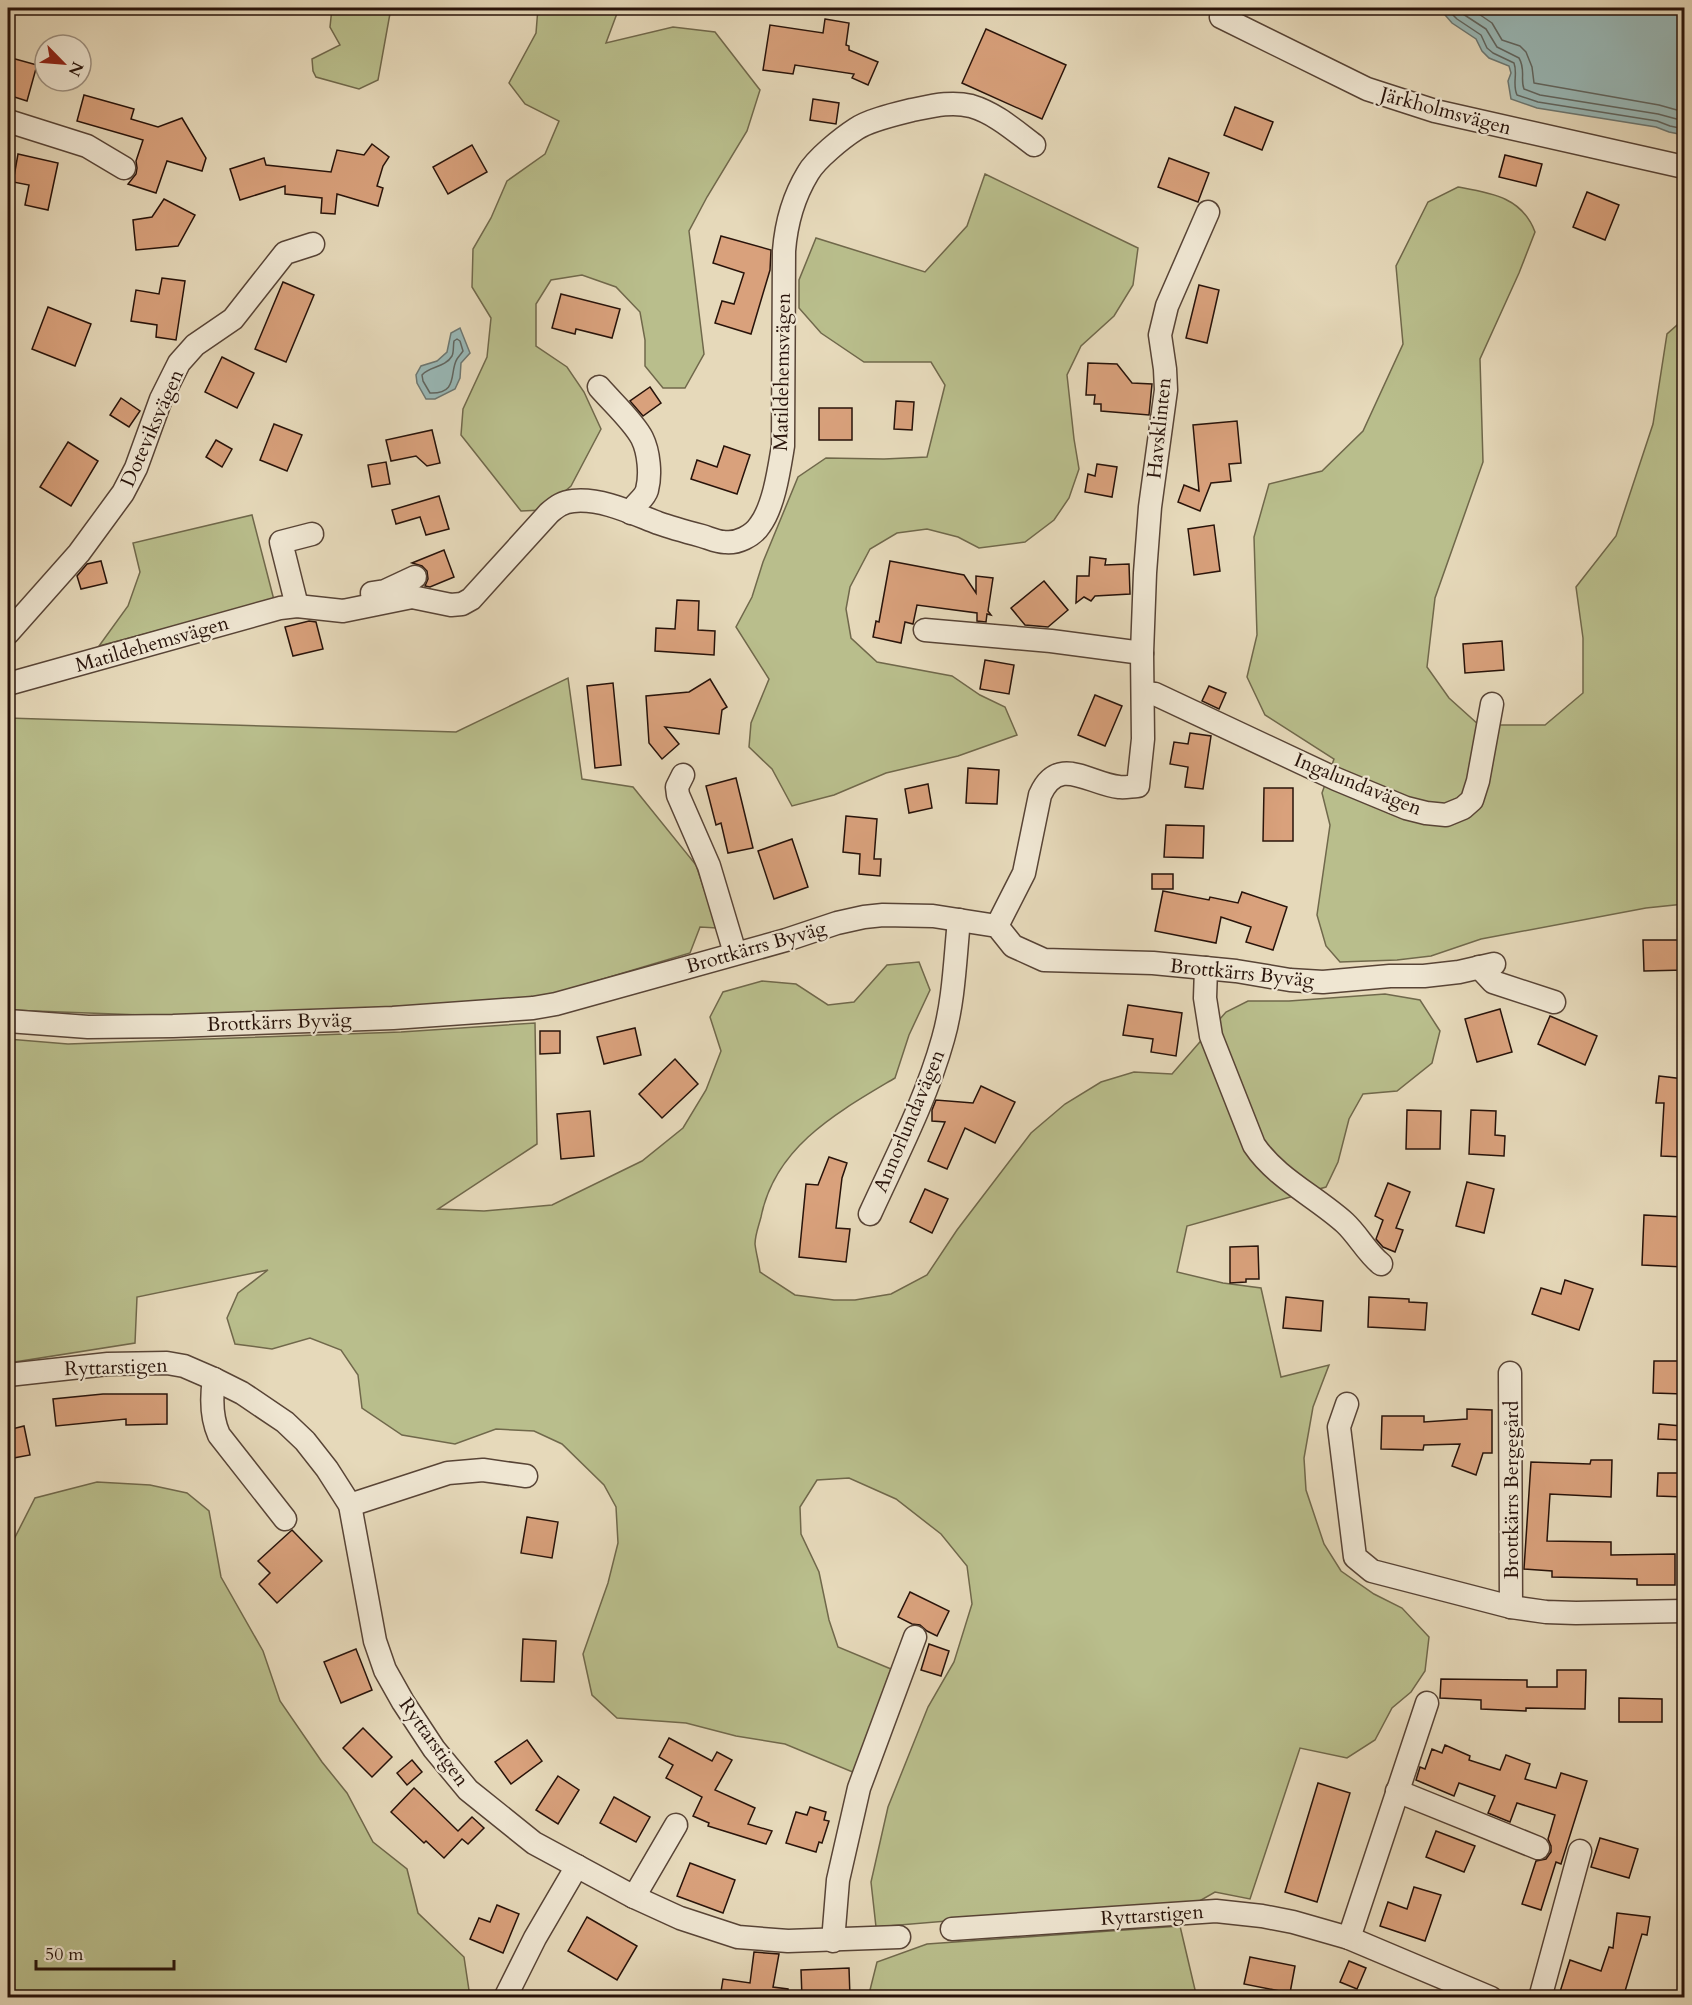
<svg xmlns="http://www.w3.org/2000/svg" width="1692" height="2005" viewBox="0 0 1692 2005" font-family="Cardo,serif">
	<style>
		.green { fill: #b9be8c; stroke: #70684b; stroke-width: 1.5 }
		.water { fill: #99b9b8; stroke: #6c7772; stroke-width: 1.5 }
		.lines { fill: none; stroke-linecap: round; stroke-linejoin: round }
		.shore { stroke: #606661; stroke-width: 1.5 }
		.building { fill: #d9a17c; stroke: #28130a; stroke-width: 1.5 }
		.minor-casing { stroke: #584436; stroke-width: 25 }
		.minor { stroke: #efe6d2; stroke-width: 22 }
		.labels { text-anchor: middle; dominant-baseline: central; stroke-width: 4.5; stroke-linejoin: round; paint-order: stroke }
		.street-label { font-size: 20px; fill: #28130a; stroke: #efe6d2 }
	</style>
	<rect width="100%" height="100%" fill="#e6d9ba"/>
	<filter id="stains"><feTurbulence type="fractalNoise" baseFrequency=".00333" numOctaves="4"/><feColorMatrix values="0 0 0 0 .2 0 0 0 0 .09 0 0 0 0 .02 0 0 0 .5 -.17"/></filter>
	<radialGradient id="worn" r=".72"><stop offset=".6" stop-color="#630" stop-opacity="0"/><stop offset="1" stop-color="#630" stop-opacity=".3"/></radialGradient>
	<g class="green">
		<polygon points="332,8 391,8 378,80 359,89 316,77 313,71 312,59 340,45 330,27"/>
		<polygon points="538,8 619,8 606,43 673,27 715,32 760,90 747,131 707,197 689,231 704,354 685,388 663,388 645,366 645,340 640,312 616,287 582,275 551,280 536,304 536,346 567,367 584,392 601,429 571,486 543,510 521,511 461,435 463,409 487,357 491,318 472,287 473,249 491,218 507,181 545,154 559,121 525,104 509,83 536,33"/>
		<polygon points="985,174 1138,248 1133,285 1114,316 1081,346 1067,375 1074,439 1079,469 1069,498 1054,520 1025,542 979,548 958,537 927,529 897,533 870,549 850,587 846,609 851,638 877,662 952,676 980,695 1005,707 1017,735 958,756 886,773 834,795 792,806 772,769 749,747 751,723 769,679 736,627 752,597 763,562 798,477 826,458 884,459 927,457 945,385 931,362 864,362 821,333 799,308 799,280 816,238 925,272 967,226"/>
		<path d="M1458,187c33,6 64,10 77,45l-16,41 -39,86 3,103 -48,136 -8,69 22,31 30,27h66l38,-32v-55l-7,-51 40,-51 37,-112 14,-90 17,-15v585l-38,4 -165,31 -50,17 -34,4 -57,2 -14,-16 -9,-31 13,-90 -8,-32 12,-34 -69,-44 -18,-38 10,-42 -3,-98 15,-53 53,-13 41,-40 40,-87 -7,-78 32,-64z"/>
		<polygon points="252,515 274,600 99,646 128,606 140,572 133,543"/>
		<polygon points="568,678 582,779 633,787 696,865 717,928 700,927 690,953 536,999 195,1017 8,1010 8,718 456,732"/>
		<path d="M919,962l11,28 -21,45 -14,43c-57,34 -120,68 -134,139 -2,8 -6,18 -6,27 1,9 4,19 5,28l35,23 39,5h21l36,-6 36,-19 30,-45 74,-97 34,-29 36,-22 33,-10 38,2 54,-62 22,-11h41l96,-7 35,6 20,31 -8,32 -35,28 -34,3 -14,25 -11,43 -12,25 -139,39 -10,46 46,11 38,5 20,89 48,-12 -16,42 -9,51 2,32 18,54 17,27 33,23 28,14 27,29 -4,34 -14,21 -19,16 -17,32 -28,18 -47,-10 -50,151 -35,-7 -26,15 -218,12 -95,8 -5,-45 17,-75 40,-100 26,-45 18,-58 -5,-38 -26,-32 -45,-35 -47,-21 -32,2 -17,27 1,27 18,38 10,48 9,27 53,22 -36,104 -70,-29 -49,-8 -50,-13 -69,-5 -25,-23 -9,-41 25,-71 10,-40 -2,-36 -12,-22 -42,-41 -28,-13 -38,-2 -41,15 -53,-9 -40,-27 -4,-33 -17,-25 -31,-12 -38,11 -37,-5 -8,-26 11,-25 30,-23 -131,27 -2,46 -127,20v-324l60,5 333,-12 134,-9 2,121 -99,65 46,2 68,-6 90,-44 41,-33 23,-38 15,-39 -11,-34 13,-25 39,-11 34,3 32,21 26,-3 33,-37z"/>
		<polygon points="97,1482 150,1485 187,1493 209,1511 221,1577 263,1651 280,1701 322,1762 347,1793 373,1842 407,1869 418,1913 464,1957 470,1997 8,1997 8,1551 35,1498"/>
		<polygon points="1180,1926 1196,1994 1199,1997 868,1998 877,1962 927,1944"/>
	</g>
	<g class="water">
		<polygon points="1439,8 1684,8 1684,135 1669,132 1656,127 1537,108 1511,99 1508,81 1511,73 1509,66 1489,58 1482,51 1476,39 1452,23"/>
		<polygon points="460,328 470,353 461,363 460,378 455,389 435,399 426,399 417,383 416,375 421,366 437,361 447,352 451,333"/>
	</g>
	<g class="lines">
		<g class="shore">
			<path d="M1446,8l11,11 24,16 6,13 6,5 21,10c4,11 -2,21 3,32l21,7 119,19 13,5 14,3"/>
			<path d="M1457,8l6,6 23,15 11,18 22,11c7,12 1,21 5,31l16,6 118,19 26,7"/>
			<polyline points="1470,8 1492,23 1502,40 1520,46 1526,52 1532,67 1534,83 1659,105 1684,112"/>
			<path d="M457,339l3,2 3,10c-2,3 -4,5 -6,8 -8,13 2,35 -27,34l-7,-12 -1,-6c7,-9 23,-7 30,-19 2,-4 1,-10 2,-15z"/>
		</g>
	</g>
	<g class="building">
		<polygon points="825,19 849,23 846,45 849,46 849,50 878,62 868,85 852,78 854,74 795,65 793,74 763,70 770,25 823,33"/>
		<polygon points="986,29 1066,65 1042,119 962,83"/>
		<polygon points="8,57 37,65 27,101 8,95"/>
		<polygon points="84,95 134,109 131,119 158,127 182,118 206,158 202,171 167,161 156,193 128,184 136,174 137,168 136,161 143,140 77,121"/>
		<polygon points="813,99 839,103 836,124 810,120"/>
		<polygon points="1235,107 1273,122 1262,150 1224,135"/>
		<polygon points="372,144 389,157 383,166 377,186 383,188 378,206 337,194 335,214 321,213 322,198 285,194 285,186 240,200 230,169 264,158 266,165 331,172 337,150 364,155"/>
		<polygon points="472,145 487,172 448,194 433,167"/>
		<polygon points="18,154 58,163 48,210 25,205 29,185 13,182"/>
		<polygon points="1505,155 1542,164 1536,186 1499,177"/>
		<polygon points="1169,158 1209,173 1198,202 1158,187"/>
		<polygon points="1587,192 1619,205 1605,240 1573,227"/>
		<polygon points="164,199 195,215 178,246 136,250 133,220 152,217"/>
		<polygon points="721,236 771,250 770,270 751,334 715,323 722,301 734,304 744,273 713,263"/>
		<polygon points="162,278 185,281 176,340 156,337 157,325 131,321 136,290 159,294"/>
		<polygon points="283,282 314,295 286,362 255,349"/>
		<polygon points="1199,285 1219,290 1207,343 1186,338"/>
		<polygon points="561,294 620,309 612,338 576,329 575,334 552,328"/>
		<polygon points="48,307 91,324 75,366 32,349"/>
		<polygon points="222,357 254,373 237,408 205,392"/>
		<polygon points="1088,363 1117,364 1132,383 1152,384 1149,415 1101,411 1101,404 1094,404 1095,395 1086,395"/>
		<polygon points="650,387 661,403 643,416 630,401"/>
		<polygon points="121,398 140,411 129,427 110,415"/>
		<polygon points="896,401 914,402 912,430 894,429"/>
		<rect x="819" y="408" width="33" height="32"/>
		<polygon points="1237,421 1241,463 1229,464 1231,481 1211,483 1200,511 1178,502 1184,485 1199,491 1193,425"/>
		<polygon points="274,424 302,435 287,471 260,460"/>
		<polygon points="432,430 440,463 427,466 416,456 391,461 386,440"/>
		<polygon points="216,440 232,449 222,467 206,457"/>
		<polygon points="68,442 98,461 71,506 40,487"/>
		<polygon points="724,446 750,455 737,494 691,479 697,460 717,467"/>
		<polygon points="386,462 390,484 372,487 368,465"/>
		<polygon points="1097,464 1117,467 1112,497 1085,492 1088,474 1095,476"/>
		<polygon points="439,496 449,529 426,535 420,517 396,524 392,510"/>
		<polygon points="1214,525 1220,571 1194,575 1188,529"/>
		<polygon points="444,550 454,577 430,587 425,586 428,579 427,571 422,566 412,563"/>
		<polygon points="1090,557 1106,559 1105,565 1129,564 1130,594 1095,596 1091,601 1084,597 1076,603 1077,576 1089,576"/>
		<polygon points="101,561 107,583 81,589 77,576 87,564"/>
		<polygon points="890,561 964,575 976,593 976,576 993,578 988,611 991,615 987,614 986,622 977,621 977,613 917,605 913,624 905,622 901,643 873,637 876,621 879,622"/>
		<polygon points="1044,581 1068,610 1048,627 1025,625 1011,608"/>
		<polygon points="677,600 699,601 698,630 715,631 714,655 655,651 656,628 675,629"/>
		<polygon points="309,621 316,622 323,649 293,656 285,627"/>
		<polygon points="1502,641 1504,670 1465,673 1463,644"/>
		<polygon points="985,660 1014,665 1009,694 980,689"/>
		<polygon points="710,679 727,707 722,710 719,734 665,727 679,744 662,759 649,743 646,696 689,692"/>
		<polygon points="613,683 621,765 595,768 587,686"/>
		<polygon points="1209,686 1226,693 1219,709 1202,701"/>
		<polygon points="1095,695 1122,706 1105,746 1078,735"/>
		<polygon points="1190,733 1211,736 1203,789 1185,787 1188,767 1170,764 1174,742 1188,744"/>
		<polygon points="968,768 999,770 997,804 966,803"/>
		<polygon points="736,778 753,848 728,853 721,823 716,825 706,786"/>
		<polygon points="928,784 932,808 909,813 905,789"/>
		<polygon points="1264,788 1293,788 1293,841 1263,841"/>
		<polygon points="846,816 877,819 874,859 881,859 880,876 859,874 860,854 843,852"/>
		<polygon points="1166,825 1204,826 1203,858 1164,857"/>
		<polygon points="792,839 808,887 774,899 758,851"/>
		<rect x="1152" y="874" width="21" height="15"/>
		<polygon points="1163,891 1209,900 1210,897 1238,903 1242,892 1287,907 1273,950 1246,942 1251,927 1221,917 1216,943 1155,931"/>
		<polygon points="1643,940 1684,940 1684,970 1644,971"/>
		<polygon points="1128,1005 1182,1013 1176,1056 1151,1052 1153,1039 1123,1035"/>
		<polygon points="1500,1009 1512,1052 1477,1062 1465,1019"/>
		<polygon points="1550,1016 1597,1036 1585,1065 1538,1044"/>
		<polygon points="635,1028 641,1055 604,1064 597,1037"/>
		<polygon points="540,1031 560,1031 560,1053 540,1054"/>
		<polygon points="675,1059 698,1084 662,1118 639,1094"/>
		<polygon points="1659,1076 1684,1079 1684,1157 1661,1156 1664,1103 1656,1103"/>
		<polygon points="981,1086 1015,1102 995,1143 965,1128 947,1169 928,1161 945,1122 932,1121 932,1110 936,1100 973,1103"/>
		<polygon points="1407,1110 1441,1111 1440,1149 1406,1149"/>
		<polygon points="1471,1110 1496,1111 1495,1135 1505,1136 1504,1156 1469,1154"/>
		<polygon points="590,1111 594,1156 561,1159 557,1114"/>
		<polygon points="829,1157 847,1163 842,1178 836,1228 850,1229 846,1262 799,1257 806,1184 818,1185"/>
		<polygon points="1467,1182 1494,1189 1484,1233 1456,1226"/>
		<polygon points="1388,1183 1410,1192 1396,1228 1403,1230 1395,1252 1383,1247 1376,1239 1383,1220 1375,1216"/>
		<polygon points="925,1189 948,1199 932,1233 910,1222"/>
		<polygon points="1644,1215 1684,1217 1684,1267 1642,1265"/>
		<polygon points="1258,1246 1259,1279 1246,1279 1246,1282 1230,1283 1230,1247"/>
		<polygon points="1565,1280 1593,1289 1579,1330 1532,1314 1541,1288 1561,1294"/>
		<polygon points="1286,1297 1323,1301 1321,1331 1283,1328"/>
		<polygon points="1369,1297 1409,1299 1409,1302 1427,1303 1425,1330 1368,1327"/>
		<polygon points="1654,1361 1684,1361 1684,1394 1653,1393"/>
		<polygon points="103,1394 167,1394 167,1424 126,1425 126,1419 56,1426 53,1399"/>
		<polygon points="1467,1409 1492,1410 1492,1453 1483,1453 1476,1475 1452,1466 1460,1444 1424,1445 1423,1450 1381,1449 1382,1416 1424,1416 1424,1422 1467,1419"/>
		<polygon points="1659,1424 1682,1426 1681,1440 1658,1439"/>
		<polygon points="24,1426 30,1455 8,1459 8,1430"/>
		<polygon points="1591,1460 1612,1460 1611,1497 1550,1494 1547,1541 1611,1542 1611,1555 1675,1554 1675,1585 1637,1585 1637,1579 1552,1577 1552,1571 1524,1569 1531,1462 1590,1464"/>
		<polygon points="1658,1473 1684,1473 1684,1497 1657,1496"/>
		<polygon points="527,1517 558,1522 552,1558 521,1553"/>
		<polygon points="292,1530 322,1561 277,1603 259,1584 270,1573 258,1561"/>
		<polygon points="910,1592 949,1611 937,1636 927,1631 920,1625 912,1624 898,1617"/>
		<polygon points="523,1639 556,1641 554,1682 521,1681"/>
		<polygon points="929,1644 949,1651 941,1676 921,1670"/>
		<polygon points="356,1649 372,1690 341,1703 324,1662"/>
		<polygon points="1557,1670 1586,1670 1585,1709 1526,1708 1526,1711 1481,1709 1481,1700 1440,1698 1441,1679 1527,1680 1527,1687 1557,1687"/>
		<polygon points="1619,1698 1662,1699 1662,1722 1619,1722"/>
		<polygon points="363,1728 392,1757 372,1777 343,1748"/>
		<polygon points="669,1738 712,1761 717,1752 732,1760 715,1790 755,1808 748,1824 772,1831 766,1844 708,1826 709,1823 693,1816 702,1797 666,1778 673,1765 659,1757"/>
		<polygon points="527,1740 542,1761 511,1784 495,1762"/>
		<polygon points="1445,1745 1470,1756 1469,1760 1500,1770 1506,1755 1530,1764 1525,1779 1556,1788 1561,1773 1587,1781 1561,1864 1556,1862 1541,1910 1522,1904 1536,1861 1546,1859 1551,1852 1551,1846 1548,1839 1555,1815 1517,1803 1510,1822 1488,1813 1495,1796 1459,1783 1454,1796 1416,1780 1420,1767 1425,1769 1432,1749 1442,1753"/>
		<polygon points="412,1760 422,1772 407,1785 397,1773"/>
		<polygon points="558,1776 579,1790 558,1824 536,1810"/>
		<polygon points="1318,1783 1350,1793 1317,1902 1285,1892"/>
		<polygon points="414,1788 458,1831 472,1817 484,1828 468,1844 462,1839 444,1858 426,1841 424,1843 391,1812"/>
		<polygon points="614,1797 650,1817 636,1842 600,1823"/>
		<polygon points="810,1807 826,1812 824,1820 829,1821 822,1843 819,1842 816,1852 786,1843 796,1812 807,1815"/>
		<polygon points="1436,1831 1475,1846 1464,1872 1426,1857"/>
		<polygon points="1600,1838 1638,1849 1629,1878 1591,1867"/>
		<polygon points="690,1863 735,1880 723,1913 677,1896"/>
		<polygon points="1414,1887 1441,1895 1425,1941 1380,1926 1388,1902 1407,1909"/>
		<polygon points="497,1905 519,1914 503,1953 470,1939 479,1918 490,1922"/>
		<polygon points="1617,1913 1650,1917 1647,1935 1642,1934 1623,1998 1568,1998 1559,1995 1570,1960 1601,1971 1609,1947 1613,1948"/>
		<polygon points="587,1917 637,1946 617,1980 568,1951"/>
		<polygon points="754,1952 779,1954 773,1987 788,1989 788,1998 720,1998 723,1979 750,1983"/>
		<polygon points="1250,1957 1295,1966 1290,1993 1244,1984"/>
		<polygon points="1349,1961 1366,1968 1357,1989 1340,1982"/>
		<polygon points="849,1968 850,1997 802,1998 801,1970"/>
	</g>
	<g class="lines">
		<defs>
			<g id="minor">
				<polyline points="1221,17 1367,89 1435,111 1684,167"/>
				<polyline points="8,121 87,146 124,168"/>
				<path d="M599,387c12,14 35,35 43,51 7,14 9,37 5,52 -3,10 -13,13 -16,23"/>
				<polyline points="372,593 385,591 415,577"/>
				<polyline points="297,606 281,542 312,534"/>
				<polyline points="925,630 1051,641 1142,653"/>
				<polyline points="8,633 79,553 123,493 136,468 161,399 179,363 195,345 233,319 285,253 313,244"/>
				<path d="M8,684l272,-76 17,-2 46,5 69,-14 39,8 11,-1 9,-5 78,-86c8,-7 14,-11 24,-12 29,-3 59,12 85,22 14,5 29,9 44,13 7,2 15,6 22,6 13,2 29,-6 36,-17 14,-19 19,-55 23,-79l1,-195c2,-26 10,-55 24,-78 8,-14 34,-35 48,-44 13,-9 40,-15 56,-19 20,-4 39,-9 59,-4 24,7 43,24 63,39"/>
				<polyline points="1144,693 1155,694 1336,779 1406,808 1426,813 1446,815 1463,808 1472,800 1478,781 1492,704"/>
				<polyline points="683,775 677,787 678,795 709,866 735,953"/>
				<path d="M997,926l27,-53 16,-78c18,-41 49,-11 79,-8 6,1 13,-1 19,-1l5,-47 -1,-86 3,-80 5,-66 16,-117 -1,-21 -5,-34 7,-29 41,-94"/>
				<polyline points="1479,967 1493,982 1554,1002"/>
				<path d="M1206,968l-1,30 6,38 43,109c22,33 61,51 91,78 13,12 22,30 36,41"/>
				<polyline points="8,1021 88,1027 173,1026 393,1018 533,1008 556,1004 786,940 837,923 864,917 883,915 933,916 997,926 1013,946 1044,960 1153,963 1236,971 1290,980 1323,982 1390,976 1424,976 1459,972 1494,964"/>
				<path d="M870,1214c26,-57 56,-114 73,-175 11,-38 12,-80 16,-119"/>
				<polyline points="1510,1373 1511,1607"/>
				<polyline points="8,1375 108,1364 167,1363 184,1366 214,1379 242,1393 285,1422 305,1441 327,1469 350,1505 375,1641 385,1670 403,1702 434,1749 468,1790 534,1843 634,1897 680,1918 738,1937 788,1941 899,1937"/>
				<path d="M214,1379c-3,20 -3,38 5,56l66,84"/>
				<polyline points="1347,1404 1339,1427 1355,1557 1372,1571 1511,1607 1546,1612 1576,1613 1684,1611"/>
				<polyline points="350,1505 448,1473 483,1470 526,1476"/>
				<polyline points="1397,1791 1538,1848"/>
				<polyline points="634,1897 676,1825"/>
				<polyline points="952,1929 1216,1911 1262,1916 1293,1922 1349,1938 1491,1998"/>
				<polyline points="1349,1938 1427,1703"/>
				<polyline points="833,1941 838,1880 859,1788 915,1637"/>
				<polyline points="505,1998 535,1938 577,1866"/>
				<polyline points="1540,1998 1580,1851"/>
			</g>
		</defs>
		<use href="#minor" class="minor-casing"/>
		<use href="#minor" class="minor"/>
	</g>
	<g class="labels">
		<g class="street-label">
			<text transform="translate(1446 111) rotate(15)">Järkholmsvägen</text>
			<text transform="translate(782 372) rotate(-89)">Matildehemsvägen</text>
			<text transform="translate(152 428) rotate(-66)">Doteviksvägen</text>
			<text transform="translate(1159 428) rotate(-84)">Havsklinten</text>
			<text transform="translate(152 644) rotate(-16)">Matildehemsvägen</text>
			<text transform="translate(1358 784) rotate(22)">Ingalundavägen</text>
			<text transform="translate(756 947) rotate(-16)">Brottkärrs Byväg</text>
			<text transform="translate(1242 973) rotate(6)">Brottkärrs Byväg</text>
			<text transform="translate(279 1022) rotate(-2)">Brottkärrs Byväg</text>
			<text transform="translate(909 1121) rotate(-67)">Annorlundavägen</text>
			<text transform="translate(116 1367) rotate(-2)">Ryttarstigen</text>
			<text transform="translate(1511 1490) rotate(-90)">Brottkärrs Bergegård</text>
			<text transform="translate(434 1742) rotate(54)">Ryttarstigen</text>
			<text transform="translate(1152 1915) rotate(-4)">Ryttarstigen</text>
		</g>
	</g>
	<rect width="1692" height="2005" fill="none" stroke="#e6d9ba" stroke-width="30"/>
	<rect x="9" y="9" width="1674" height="1987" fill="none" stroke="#28130a" stroke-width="3"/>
	<rect x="15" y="15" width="1662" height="1975" fill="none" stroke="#28130a" stroke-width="1.5"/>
	<g transform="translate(63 63) rotate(115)"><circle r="28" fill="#efe6d2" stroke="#9f9282" stroke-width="1.5"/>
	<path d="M0-4.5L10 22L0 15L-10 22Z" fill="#8f2418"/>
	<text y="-9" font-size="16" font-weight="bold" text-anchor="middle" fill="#28130a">N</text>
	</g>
	<path d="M36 1960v9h138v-9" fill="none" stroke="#28130a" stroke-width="3"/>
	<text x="45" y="1960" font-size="18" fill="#28130a" stroke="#efe6d2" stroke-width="4.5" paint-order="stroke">50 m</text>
	<rect width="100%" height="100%" filter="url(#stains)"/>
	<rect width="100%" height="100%" fill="url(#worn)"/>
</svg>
